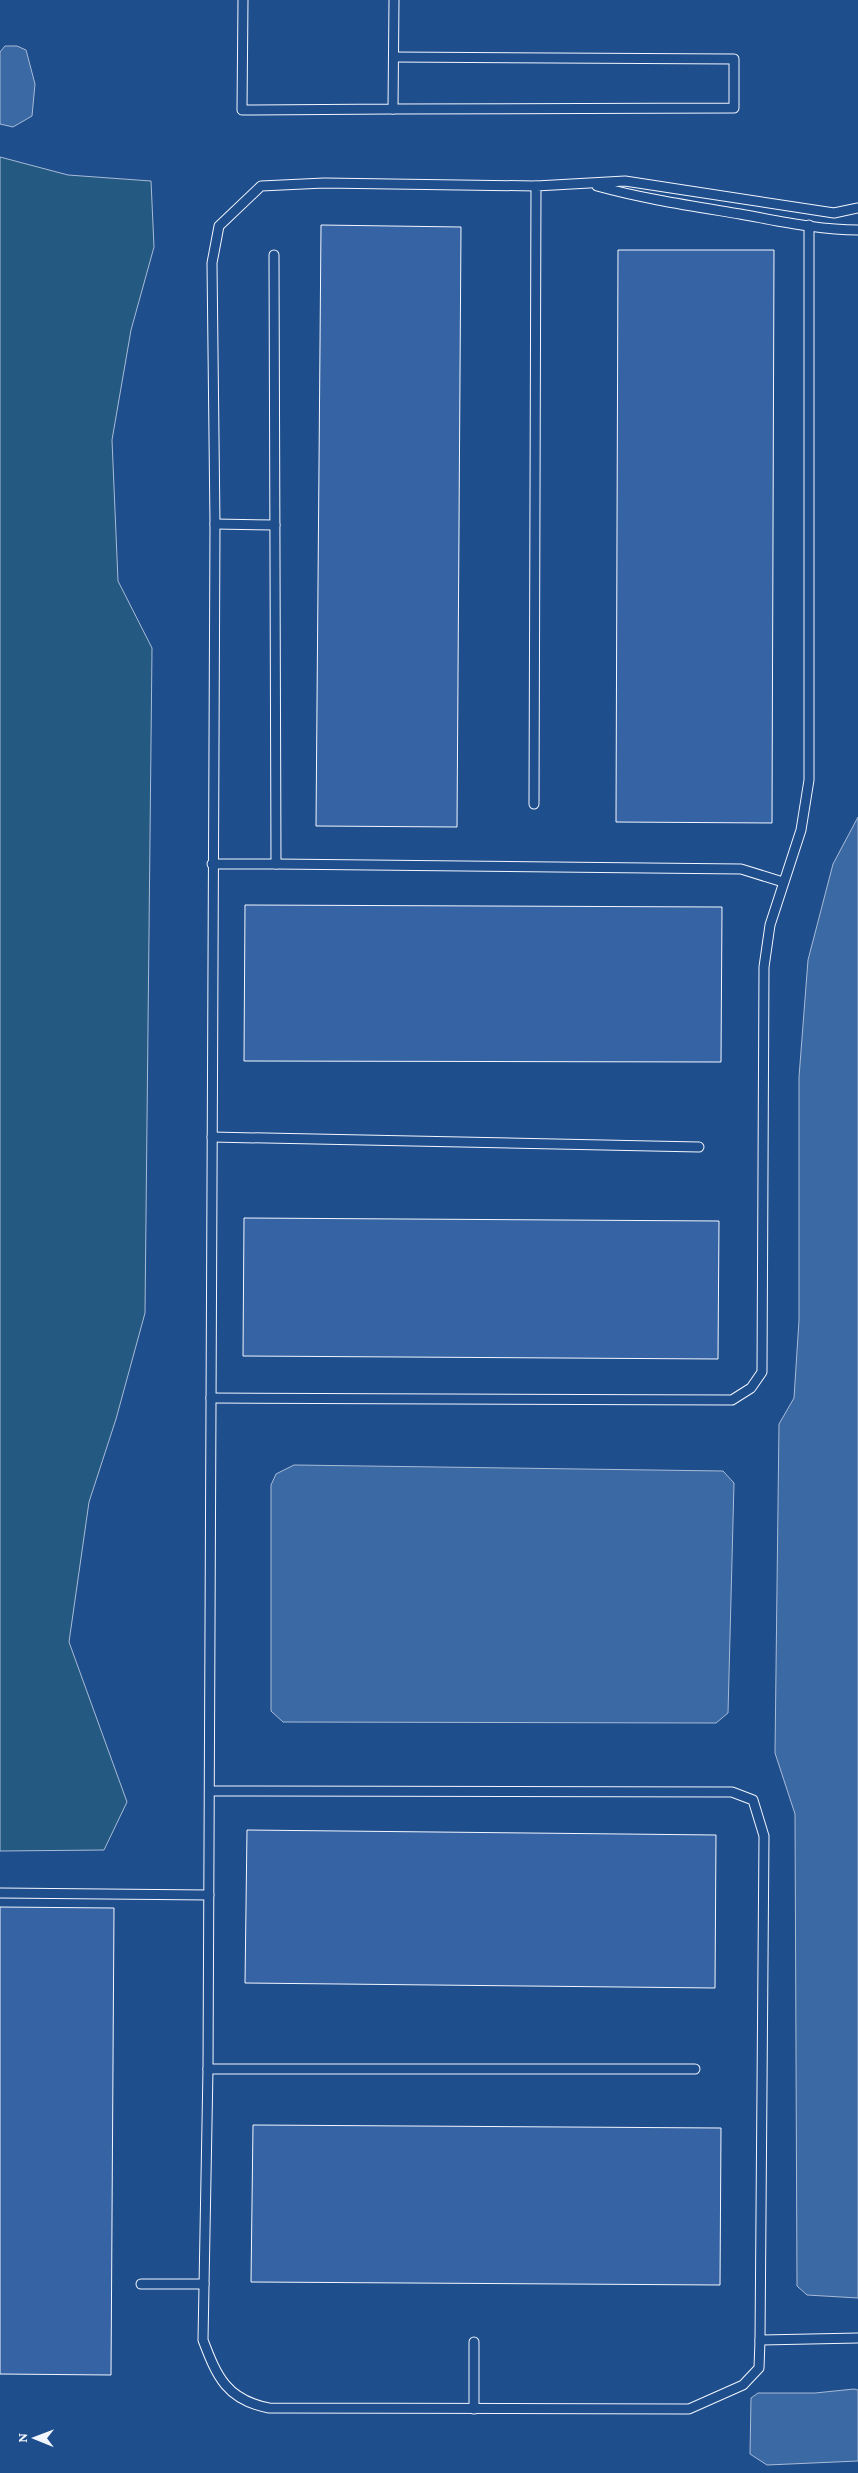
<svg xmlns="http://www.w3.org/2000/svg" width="858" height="2473" viewBox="0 0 858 2473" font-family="'Crimson Pro',serif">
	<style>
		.green { fill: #245a82; stroke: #a8bbd7 }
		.water { fill: #3b69a3; stroke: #a8bbd7 }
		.building { fill: #3563a3; stroke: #f2f6ff }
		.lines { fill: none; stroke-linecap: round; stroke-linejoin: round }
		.service-casing { stroke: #f2f6ff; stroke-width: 11 }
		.service { stroke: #1f4e8c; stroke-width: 9 }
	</style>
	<rect width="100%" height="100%" fill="#1f4e8c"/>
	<polygon class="green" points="0,157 68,175 151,181 154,247 131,330 112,440 118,581 152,648 145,1313 116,1419 89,1502 69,1642 127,1802 104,1850 0,1851"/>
	<g class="water">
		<polygon points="5,46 17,46 26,50 35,84 32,116 13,127 0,124 0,52"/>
		<polygon points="858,817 858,2298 807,2295 797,2286 795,1814 775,1753 779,1424 794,1398 799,1320 799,1077 808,960 833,864"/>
		<polygon points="294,1465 723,1471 734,1483 728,1713 716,1723 283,1722 271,1711 271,1485 276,1474"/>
		<polygon points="854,2389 858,2390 858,2461 767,2465 750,2454 751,2398 758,2393 815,2393"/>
	</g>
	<g class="building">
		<polygon points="321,225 461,227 457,827 316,826"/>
		<polygon points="618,250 774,250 772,823 616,822"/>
		<polygon points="245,905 722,907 721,1062 244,1061"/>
		<polygon points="244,1218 719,1221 718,1359 243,1356"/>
		<polygon points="247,1830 716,1835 715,1988 245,1983"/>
		<polygon points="0,1907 114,1908 111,2375 0,2374"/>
		<polygon points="253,2125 721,2128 720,2285 251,2282"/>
	</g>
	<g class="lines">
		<defs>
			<g id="service">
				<polyline points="243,0 242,110 393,109 394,0"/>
				<polyline points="393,109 734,108 734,59 394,57"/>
				<polyline points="536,186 324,183 261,186 219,226 212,263 215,524 208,2069 695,2069"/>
				<path d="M597,186c47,13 95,20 143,28 39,7 79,16 118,16"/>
				<polyline points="215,524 275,525"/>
				<polyline points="534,804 536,186 625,181 834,213 858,208"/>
				<polyline points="212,864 276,864 274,255"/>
				<polyline points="276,864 741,869 783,882"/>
				<polyline points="212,1137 699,1147"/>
				<polyline points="211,1398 732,1400 751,1388 762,1372 764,967 770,925 801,830 809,780 809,225"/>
				<polyline points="211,1791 732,1792 753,1800 764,1836 760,2340 858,2338"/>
				<polyline points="0,1893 209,1895"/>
				<path d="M208,2069l-5,271c14,37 24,60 66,68l420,1 54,-24 16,-17 1,-28"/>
				<polyline points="141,2284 204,2284"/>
				<polyline points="474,2409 474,2342"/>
			</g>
		</defs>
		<use href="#service" class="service-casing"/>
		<use href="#service" class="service"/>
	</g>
	<g transform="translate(35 2438) rotate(271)" stroke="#1f4e8c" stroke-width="4" paint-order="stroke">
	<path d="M0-4L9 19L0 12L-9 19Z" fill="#f2f6ff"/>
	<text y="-8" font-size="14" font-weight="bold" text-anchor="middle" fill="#f2f6ff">N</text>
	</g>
</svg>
